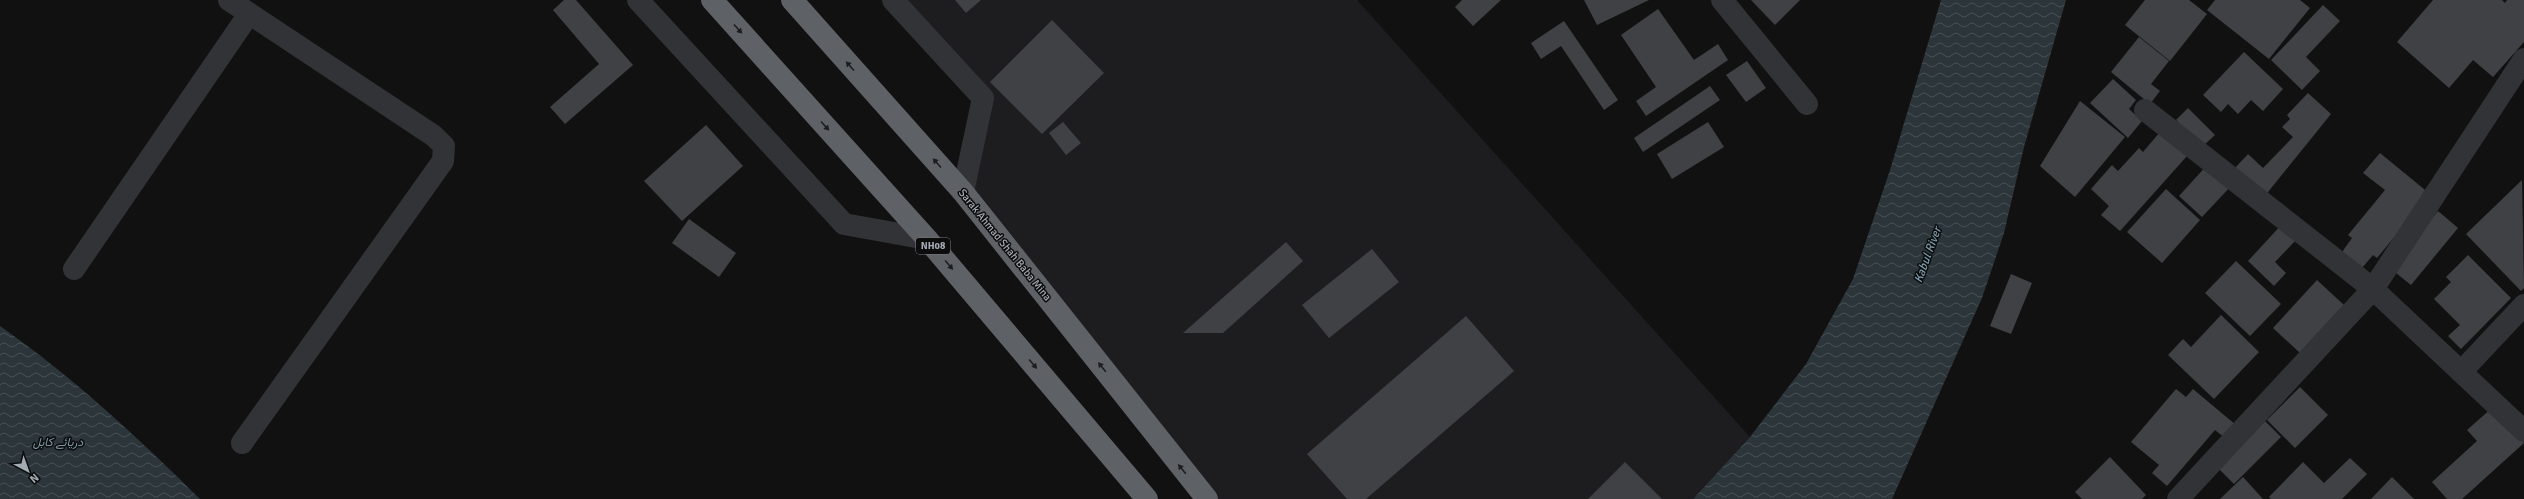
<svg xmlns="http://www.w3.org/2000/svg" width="2524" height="499" viewBox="0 0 2524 499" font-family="Signika,Vazirmatn,sans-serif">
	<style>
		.built { fill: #1d1d1f }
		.water { fill: url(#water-waves) }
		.building { fill: #404145 }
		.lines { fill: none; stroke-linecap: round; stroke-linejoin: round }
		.minor { stroke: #323337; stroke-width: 22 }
		.highway { stroke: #5e6267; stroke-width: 22 }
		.oneway { fill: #1c1d1f }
		.labels { text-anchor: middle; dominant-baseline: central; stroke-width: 3; stroke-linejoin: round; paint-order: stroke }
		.shield { fill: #0c0c0d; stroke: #767b80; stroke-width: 1 }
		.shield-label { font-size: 10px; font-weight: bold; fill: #a3aab2 }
		.street-label { font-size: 11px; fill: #a3aab2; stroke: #0c0c0d }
		.water-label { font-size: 12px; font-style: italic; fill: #7c9bab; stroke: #0c0c0d }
	</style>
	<defs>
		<pattern id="water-waves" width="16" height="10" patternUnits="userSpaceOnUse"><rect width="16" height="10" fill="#2b353a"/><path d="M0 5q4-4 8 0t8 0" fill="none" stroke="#475054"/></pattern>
	</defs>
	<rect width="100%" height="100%" fill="#111112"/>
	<polygon class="built" points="893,0 1357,0 1750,437 1693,499 1207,499 963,192 983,98"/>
	<g class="water">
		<polygon points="1941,0 2066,0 2024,147 2004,233 1982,298 1892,499 1693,499 1750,437 1806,364 1853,279 1890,170"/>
		<path d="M0,326c73,51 136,110 200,173h-200z"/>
	</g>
	<g class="building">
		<polygon points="564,0 576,0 633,65 565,124 550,107 599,64 553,10"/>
		<polygon points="955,0 981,0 966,13"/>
		<polygon points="1462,0 1501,0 1473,26 1455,7"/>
		<polygon points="1584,0 1649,0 1597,25"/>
		<polygon points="1751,0 1800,0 1775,25"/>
		<polygon points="2145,0 2189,0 2207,14 2170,61 2125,25"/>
		<polygon points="2215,0 2300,0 2310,8 2269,59 2207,10"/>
		<polygon points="2433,0 2502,0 2505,3 2507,0 2524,0 2524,42 2493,77 2473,60 2449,88 2397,42"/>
		<polygon points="2323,5 2340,21 2306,57 2320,71 2302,90 2271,60"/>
		<polygon points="1658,9 1694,60 1718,44 1728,60 1646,116 1636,101 1656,87 1621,35"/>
		<polygon points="1052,20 1104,73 1042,134 990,82"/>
		<polygon points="1564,21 1618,100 1604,110 1561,46 1541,59 1531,43"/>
		<polygon points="2139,37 2169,61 2151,84 2160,91 2150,104 2111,72"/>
		<polygon points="2244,52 2283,89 2263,111 2251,100 2238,114 2228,104 2221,112 2203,95"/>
		<polygon points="1747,61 1766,88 1746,102 1726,75"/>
		<polygon points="2113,79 2136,100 2129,109 2142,121 2128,138 2090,103"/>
		<polygon points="1710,86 1720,100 1643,152 1634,138"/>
		<polygon points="2308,93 2331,114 2264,197 2235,168 2248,154 2263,168 2293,137 2282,127 2290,119 2287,115"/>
		<polygon points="2080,101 2125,137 2075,197 2040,166"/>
		<polygon points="2188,108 2215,135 2203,146 2176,120"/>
		<polygon points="1063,122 1081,143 1066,155 1049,133"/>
		<polygon points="1708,122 1724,147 1672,179 1657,154"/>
		<polygon points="706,125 743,166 682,221 644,181"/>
		<polygon points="2160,132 2187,156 2120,231 2101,215 2109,206 2091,189 2112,165 2118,171 2139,148 2143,152"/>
		<polygon points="2380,153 2430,194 2377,258 2373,255 2362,268 2342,252 2352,238 2348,235 2385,190 2363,173"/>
		<polygon points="2209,163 2232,185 2202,217 2179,196"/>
		<polygon points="2522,180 2524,288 2521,291 2466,234"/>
		<polygon points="2166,189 2200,220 2162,263 2127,232"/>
		<polygon points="2438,211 2458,228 2411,285 2391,269"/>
		<polygon points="689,219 736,253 719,277 672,243"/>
		<polygon points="2283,223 2298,238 2275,262 2286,273 2274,286 2248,261"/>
		<polygon points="1286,242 1303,261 1223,333 1183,333"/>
		<polygon points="1372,249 1399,282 1329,338 1302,305"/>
		<polygon points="2468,255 2511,298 2461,349 2448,336 2460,325 2434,299 2451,282 2446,277"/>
		<polygon points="2236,261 2281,304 2250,336 2205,293"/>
		<polygon points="2011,274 2032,283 2011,334 1990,326"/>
		<polygon points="2317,280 2344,305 2300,353 2273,328"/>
		<polygon points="2221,315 2259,352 2214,399 2168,355 2183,339 2191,347"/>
		<polygon points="1466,316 1514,371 1366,499 1347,499 1307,454"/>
		<polygon points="2300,387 2328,415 2295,448 2267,420"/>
		<polygon points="2176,389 2186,397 2193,389 2236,425 2225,438 2215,430 2167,486 2152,473 2159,465 2131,442"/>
		<polygon points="2493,407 2524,443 2462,499 2447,499 2432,482 2477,441 2467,430"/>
		<polygon points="2265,421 2281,437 2234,484 2218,468"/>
		<polygon points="2110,457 2146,495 2142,499 2082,499 2075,492"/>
		<polygon points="2350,458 2367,474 2342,499 2271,499 2269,497 2303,462 2324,483"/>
		<polygon points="1625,462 1662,499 1588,499"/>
		<polygon points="2243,477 2263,499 2220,499"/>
		<polygon points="2392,477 2414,499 2371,499"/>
	</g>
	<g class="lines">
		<g class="minor">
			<polyline points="229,0 434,136 444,146 443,161 242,443"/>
			<polyline points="638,0 844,224 927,239"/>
			<polyline points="893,0 983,98 963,192"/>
			<polyline points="1722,0 1807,104"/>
			<polyline points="2145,110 2373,289 2524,431"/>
			<polyline points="74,269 249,14"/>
			<polyline points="2461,372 2524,305"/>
			<polyline points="2178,499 2373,289 2524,59"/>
		</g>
		<g class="highway">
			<polyline points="712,0 927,239 1147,499"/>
			<polyline points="792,0 963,192 1207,499"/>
		</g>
	</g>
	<defs><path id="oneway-solid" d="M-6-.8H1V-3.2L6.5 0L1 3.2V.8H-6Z"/></defs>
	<g class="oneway">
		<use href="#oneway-solid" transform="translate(738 29) rotate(48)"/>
		<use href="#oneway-solid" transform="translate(850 66) rotate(-132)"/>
		<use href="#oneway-solid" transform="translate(825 126) rotate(48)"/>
		<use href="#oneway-solid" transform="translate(937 163) rotate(-132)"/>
		<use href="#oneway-solid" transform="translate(949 265) rotate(50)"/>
		<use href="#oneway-solid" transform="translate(1033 364) rotate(50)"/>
		<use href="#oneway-solid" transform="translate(1102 367) rotate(-128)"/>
		<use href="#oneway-solid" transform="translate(1182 469) rotate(-129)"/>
	</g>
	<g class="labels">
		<rect class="shield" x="916" y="238" width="34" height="16" rx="3"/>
		<g class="shield-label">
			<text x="933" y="246">NH08</text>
		</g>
		<g class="street-label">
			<text transform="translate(1005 245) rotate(51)">Sarak Ahmad Shah Baba Mina</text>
		</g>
		<g class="water-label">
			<text transform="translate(1928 255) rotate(-70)">Kabul River</text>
			<text x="58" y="442">دریائے کابل</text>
		</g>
	</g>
	<g transform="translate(28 471) rotate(139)" stroke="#0c0c0d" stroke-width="3" paint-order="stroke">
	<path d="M0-3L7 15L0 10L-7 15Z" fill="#a3aab2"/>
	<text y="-6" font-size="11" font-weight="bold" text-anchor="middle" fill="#a3aab2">N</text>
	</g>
</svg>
